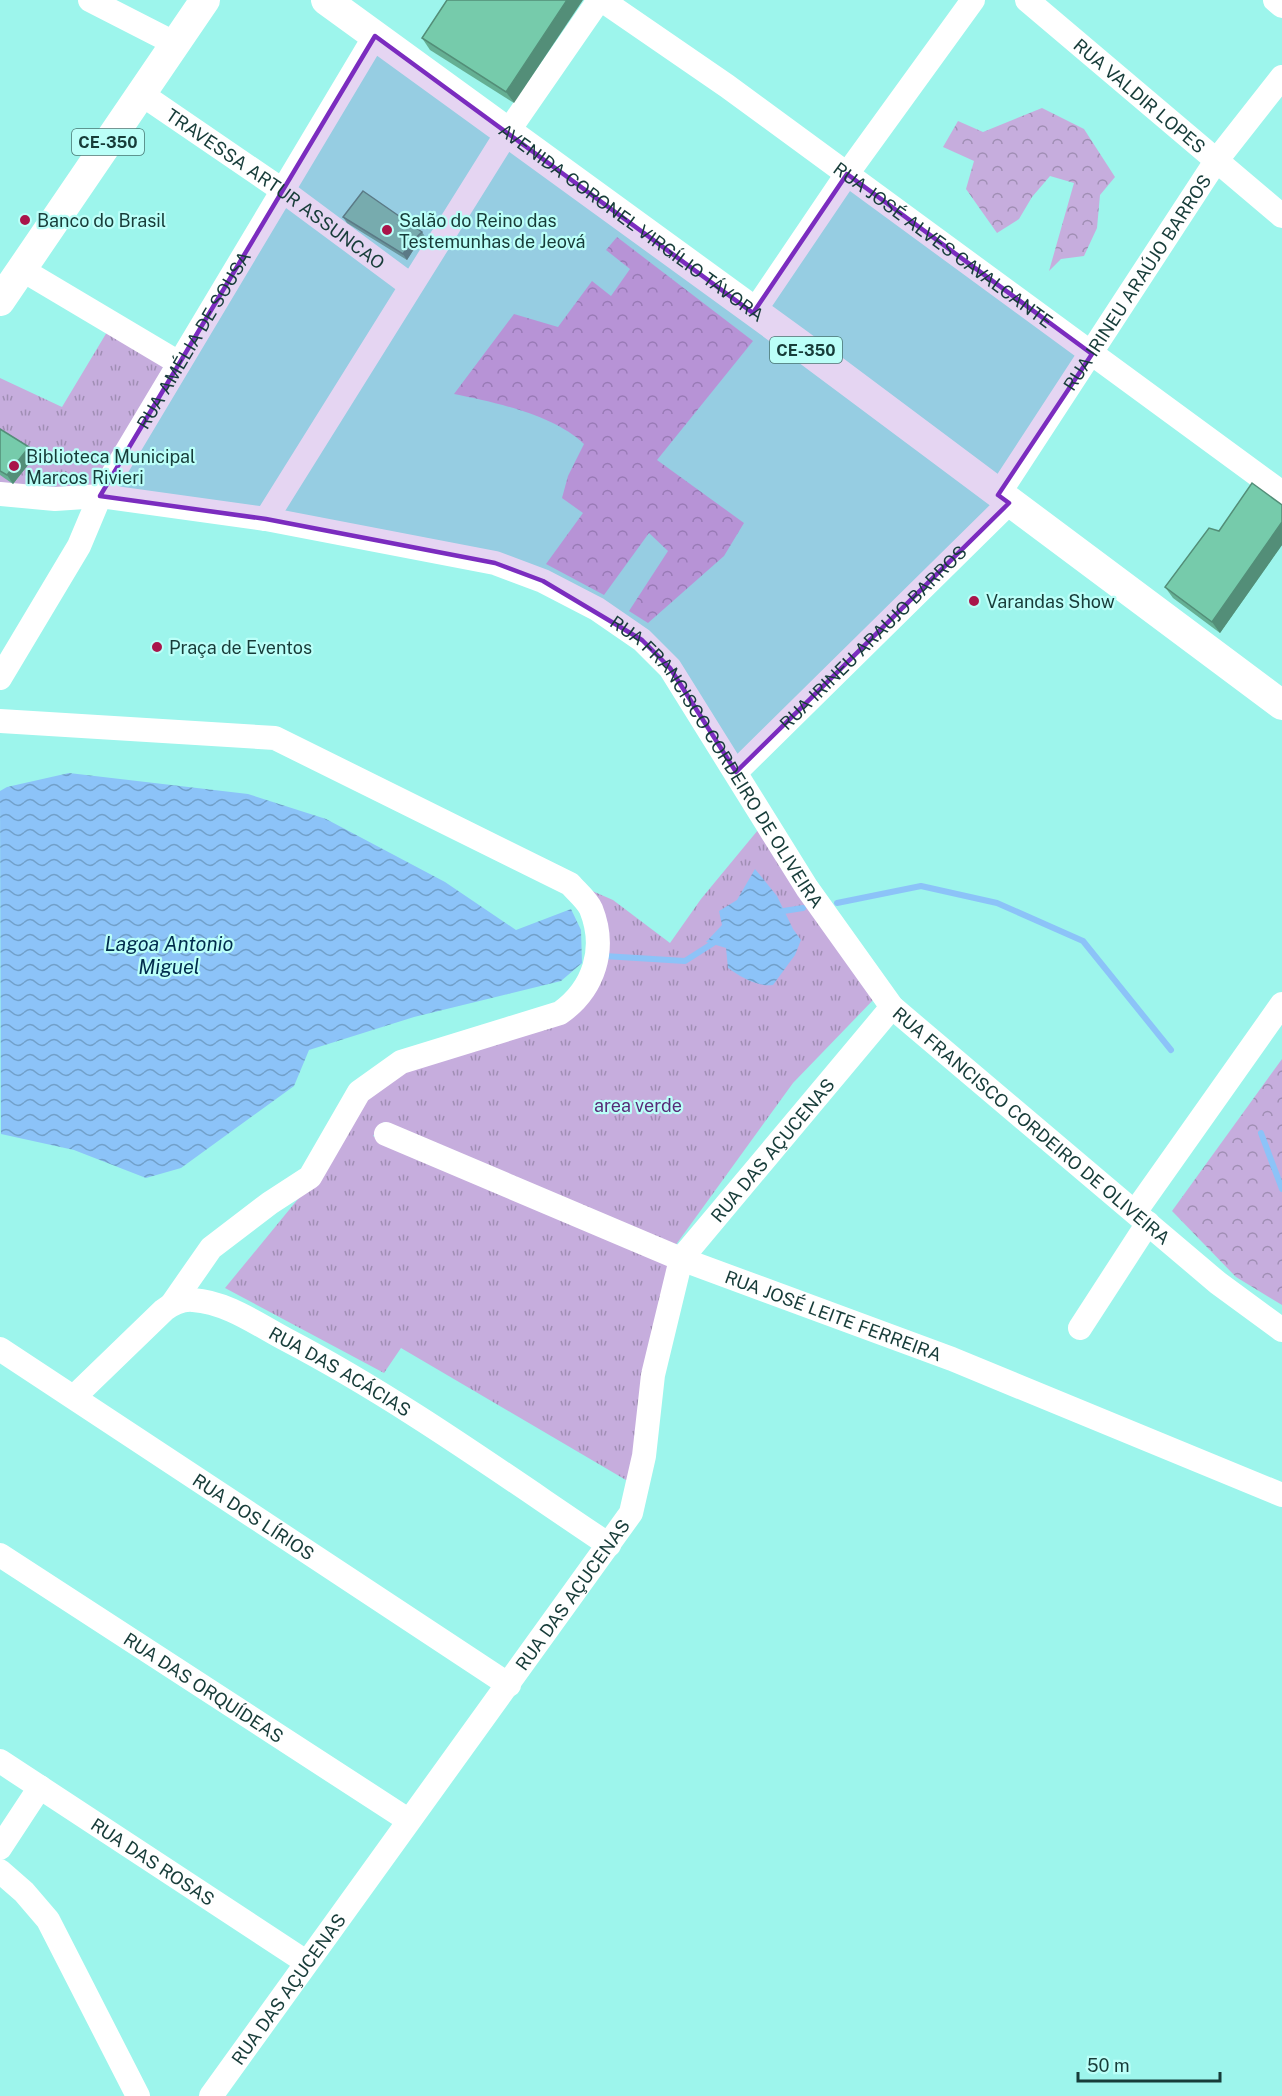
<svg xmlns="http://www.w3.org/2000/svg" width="1282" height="2096" viewBox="0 0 1282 2096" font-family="'Public Sans',sans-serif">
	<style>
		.forest { fill: url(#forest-crowns) }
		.park { fill: url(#park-tufts) }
		.water { fill: url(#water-waves) }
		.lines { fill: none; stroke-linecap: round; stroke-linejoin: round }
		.stream { stroke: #8cc3f8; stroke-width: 6 }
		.minor { stroke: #fff; stroke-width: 24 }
		.major { stroke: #fff; stroke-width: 30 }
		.wall { fill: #65af93 }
		.shaded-wall { fill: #538e78 }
		.building { fill: #76cbab; stroke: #538e78; stroke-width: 1.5 }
		.marked { fill: #7b2cbf; fill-opacity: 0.2; stroke: #7b2cbf; stroke-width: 4.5; stroke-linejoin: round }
		.poi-dot { fill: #a9154a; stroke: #bbfff8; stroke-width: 2 }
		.labels { text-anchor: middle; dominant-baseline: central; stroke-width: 4.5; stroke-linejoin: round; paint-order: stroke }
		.shield { fill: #bbfff8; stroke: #487672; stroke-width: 1.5 }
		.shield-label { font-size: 16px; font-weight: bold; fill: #173c39 }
		.street-label { font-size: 18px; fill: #173c39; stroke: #bbfff8 }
		.poi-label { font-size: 18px; fill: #173c39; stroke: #bbfff8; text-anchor: start }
		.park-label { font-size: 18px; fill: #572c77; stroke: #bbfff8 }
		.water-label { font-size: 20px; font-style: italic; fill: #012c4d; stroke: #bbfff8 }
	</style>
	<defs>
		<pattern id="forest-crowns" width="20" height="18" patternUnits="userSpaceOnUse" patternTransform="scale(1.5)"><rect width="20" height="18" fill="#c6addd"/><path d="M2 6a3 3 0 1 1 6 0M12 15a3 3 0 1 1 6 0" fill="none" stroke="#a08eb4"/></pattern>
		<pattern id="park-tufts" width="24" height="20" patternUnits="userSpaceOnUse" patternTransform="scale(1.5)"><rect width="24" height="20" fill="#c6addd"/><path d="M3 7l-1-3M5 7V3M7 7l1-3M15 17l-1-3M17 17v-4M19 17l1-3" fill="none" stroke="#a08eb4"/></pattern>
		<pattern id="water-waves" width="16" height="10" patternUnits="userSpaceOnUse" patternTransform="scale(1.5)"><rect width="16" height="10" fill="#8cc3f8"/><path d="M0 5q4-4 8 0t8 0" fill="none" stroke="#71a0ca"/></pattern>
	</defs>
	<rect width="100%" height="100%" fill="#9df5ec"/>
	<g class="forest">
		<polygon points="1042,108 1084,129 1115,177 1100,195 1097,228 1084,256 1061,259 1049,271 1074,183 1050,176 1032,197 1019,219 997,233 966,189 974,161 943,147 958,121 983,132"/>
		<path d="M617,237l136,104 -96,119 87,63 -20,33 -76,67 -19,-12 39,-60 -19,-18 -45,62 -58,-31 37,-51 -21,-15 6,-22 16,-32c-30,-29 -90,-42 -130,-50l60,-80 44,13 34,-46 19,15 19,-27 -24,-19z"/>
		<polygon points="1282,1059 1282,1305 1236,1277 1172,1211"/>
	</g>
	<g class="park">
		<polygon points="110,327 166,362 99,486 0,489 0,378 62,407"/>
		<polygon points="758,830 876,997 793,1083 675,1246 384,1122 373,1136 670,1263 631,1483 401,1348 384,1373 225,1288 307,1188 362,1101 397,1072 512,1035 604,972 583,887 613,900 670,943 701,899"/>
	</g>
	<g class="water">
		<polygon points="69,773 248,794 326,819 445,882 516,930 571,909 581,930 582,963 561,981 414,1017 309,1050 294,1086 181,1168 146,1178 74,1150 1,1134 0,791 7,787"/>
		<path d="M755,869l22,27 16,33 8,11 -6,15 -22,30c-16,2 -32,-8 -45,-17l-2,-20 -20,-6 16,-17 -3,-14 18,-11z"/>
	</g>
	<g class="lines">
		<g class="stream">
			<polyline points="837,903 921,886 997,903 1083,941 1171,1050"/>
			<polyline points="777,912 803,908"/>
			<polyline points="604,956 685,961 718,940"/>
			<polyline points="1261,1133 1282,1189"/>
		</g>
		<g class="minor">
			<polyline points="90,0 174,43"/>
			<path id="s1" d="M602,0l125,86 555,407"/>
			<path id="s2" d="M1027,0l255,216"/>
			<polyline points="1275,0 1282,6"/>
			<path id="s3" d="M140,93l142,97 128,95"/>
			<polyline points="21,269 179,363"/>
			<polyline points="753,313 847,174 973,0"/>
			<path id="s4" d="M0,494l55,5 45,-3 166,23 229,44 48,18 54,28 45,31 28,28 137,220 85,119 326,276 64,47"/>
			<path id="s5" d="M998,495l218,-334 66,-84"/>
			<polyline points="266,519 507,133 599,0"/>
			<path id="s6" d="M0,678l79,-132 21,-50 275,-460"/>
			<path d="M0,721l275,17 295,146c6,7 17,16 21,25 16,40 3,80 -31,104l-159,49 -42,30 -49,85 -40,26 -59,45 -39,56"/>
			<path id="s7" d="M736,772l273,-269"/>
			<path id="s8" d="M386,1134l295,125 271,100 330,136"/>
			<polyline points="1135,1212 1282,1004"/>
			<polyline points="1080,1328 1148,1223"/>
			<path id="s9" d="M0,1349l509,336"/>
			<path id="s10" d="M74,1397l90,-87c8,-6 19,-11 29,-10 33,2 64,24 92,39 113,59 218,135 324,206"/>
			<path id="s11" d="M0,1555l408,265"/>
			<path id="s12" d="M0,1761l306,201"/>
			<polyline points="0,1848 40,1787"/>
			<polyline points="0,1871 24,1892 48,1920 138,2096"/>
			<path id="s13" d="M211,2096l420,-583 13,-57 9,-81 28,-116 211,-252"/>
		</g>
		<g class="major">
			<path id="s14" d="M326,0l473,344 483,361"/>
			<polyline points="0,301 205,0"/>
		</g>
	</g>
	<g class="wall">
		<polygon points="447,0 514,103 430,50 422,38"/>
		<polygon points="343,217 422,232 426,238 414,249 407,260 347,223"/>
		<polygon points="0,429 29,447 35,456 13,484 0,475"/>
		<polygon points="1282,505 1282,545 1220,633 1173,598 1165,587 1219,531"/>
	</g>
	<g class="shaded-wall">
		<polygon points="567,0 583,0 514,103 506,92"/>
		<polygon points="410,243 414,249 407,260 403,254"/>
		<polygon points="29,447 35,456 13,484 7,475"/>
		<polygon points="1282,522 1282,545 1220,633 1212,622"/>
	</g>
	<g class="building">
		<polygon points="447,0 567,0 506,92 422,38"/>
		<polygon points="363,191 422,232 410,243 403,254 343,217"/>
		<polygon points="0,429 29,447 7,475 0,471"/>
		<polygon points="1252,483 1282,505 1282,522 1212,622 1165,587 1209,528 1219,531"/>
	</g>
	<path class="marked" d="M375,36l378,277 94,-139 245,180 -94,141 11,8 -273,269 -66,-104 -28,-28 -99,-59 -48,-18 -229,-44 -166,-23z"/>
	<g class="poi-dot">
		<circle cx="25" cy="220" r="6"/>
		<circle cx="387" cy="230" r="6"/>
		<circle cx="14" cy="466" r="6"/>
		<circle cx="974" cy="601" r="6"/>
		<circle cx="157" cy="647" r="6"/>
	</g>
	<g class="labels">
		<g class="shield">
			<rect x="72" y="129" width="72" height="26" rx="4.5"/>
			<rect x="770" y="337" width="72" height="26" rx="4.5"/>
		</g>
		<g class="shield-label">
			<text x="108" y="142">CE-350</text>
			<text x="806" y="350">CE-350</text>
		</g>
		<g class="street-label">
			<text stroke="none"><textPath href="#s2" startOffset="148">RUA VALDIR LOPES</textPath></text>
			<text stroke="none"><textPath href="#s3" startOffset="166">TRAVESSA ARTUR ASSUNCAO</textPath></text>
			<text stroke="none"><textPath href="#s14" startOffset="378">AVENIDA CORONEL VIRGÍLIO TÁVORA</textPath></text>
			<text stroke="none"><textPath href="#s1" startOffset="420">RUA JOSÉ ALVES CAVALCANTE</textPath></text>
			<text stroke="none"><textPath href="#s5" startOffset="254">RUA IRINEU ARAÚJO BARROS</textPath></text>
			<text stroke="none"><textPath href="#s6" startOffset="390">RUA AMÉLIA DE SOUSA</textPath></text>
			<text stroke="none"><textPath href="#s7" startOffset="192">RUA IRINEU ARAUJO BARROS</textPath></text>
			<text stroke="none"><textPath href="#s4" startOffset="810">RUA FRANCISCO CORDEIRO DE OLIVEIRA</textPath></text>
			<text stroke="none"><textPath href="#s4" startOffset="1296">RUA FRANCISCO CORDEIRO DE OLIVEIRA</textPath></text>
			<text stroke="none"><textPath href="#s13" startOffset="1120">RUA DAS AÇUCENAS</textPath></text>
			<text stroke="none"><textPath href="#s8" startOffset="483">RUA JOSÉ LEITE FERREIRA</textPath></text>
			<text stroke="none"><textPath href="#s10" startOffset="321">RUA DAS ACÁCIAS</textPath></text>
			<text stroke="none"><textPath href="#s9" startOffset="304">RUA DOS LÍRIOS</textPath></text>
			<text stroke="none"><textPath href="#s13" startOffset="618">RUA DAS AÇUCENAS</textPath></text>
			<text stroke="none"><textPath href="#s11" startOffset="243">RUA DAS ORQUÍDEAS</textPath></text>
			<text stroke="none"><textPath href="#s12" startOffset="183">RUA DAS ROSAS</textPath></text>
			<text stroke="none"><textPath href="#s13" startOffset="132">RUA DAS AÇUCENAS</textPath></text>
		</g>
		<g class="poi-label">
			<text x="37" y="220">Banco do Brasil</text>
			<text x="399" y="220">Salão do Reino das<tspan x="399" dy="21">Testemunhas de Jeová</tspan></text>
			<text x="26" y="456">Biblioteca Municipal<tspan x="26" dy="21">Marcos Rivieri</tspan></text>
			<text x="986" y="601">Varandas Show</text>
			<text x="169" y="647">Praça de Eventos</text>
		</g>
		<g class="park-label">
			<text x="638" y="1105">area verde</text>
		</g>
		<g class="water-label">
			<text x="169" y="944">Lagoa Antonio<tspan x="169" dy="23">Miguel</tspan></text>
		</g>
	</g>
	<path d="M1078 2072v9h142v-9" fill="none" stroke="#173c39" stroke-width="3"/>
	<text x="1087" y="2072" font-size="18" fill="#173c39" stroke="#bbfff8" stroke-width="4.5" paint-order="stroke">50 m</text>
</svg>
